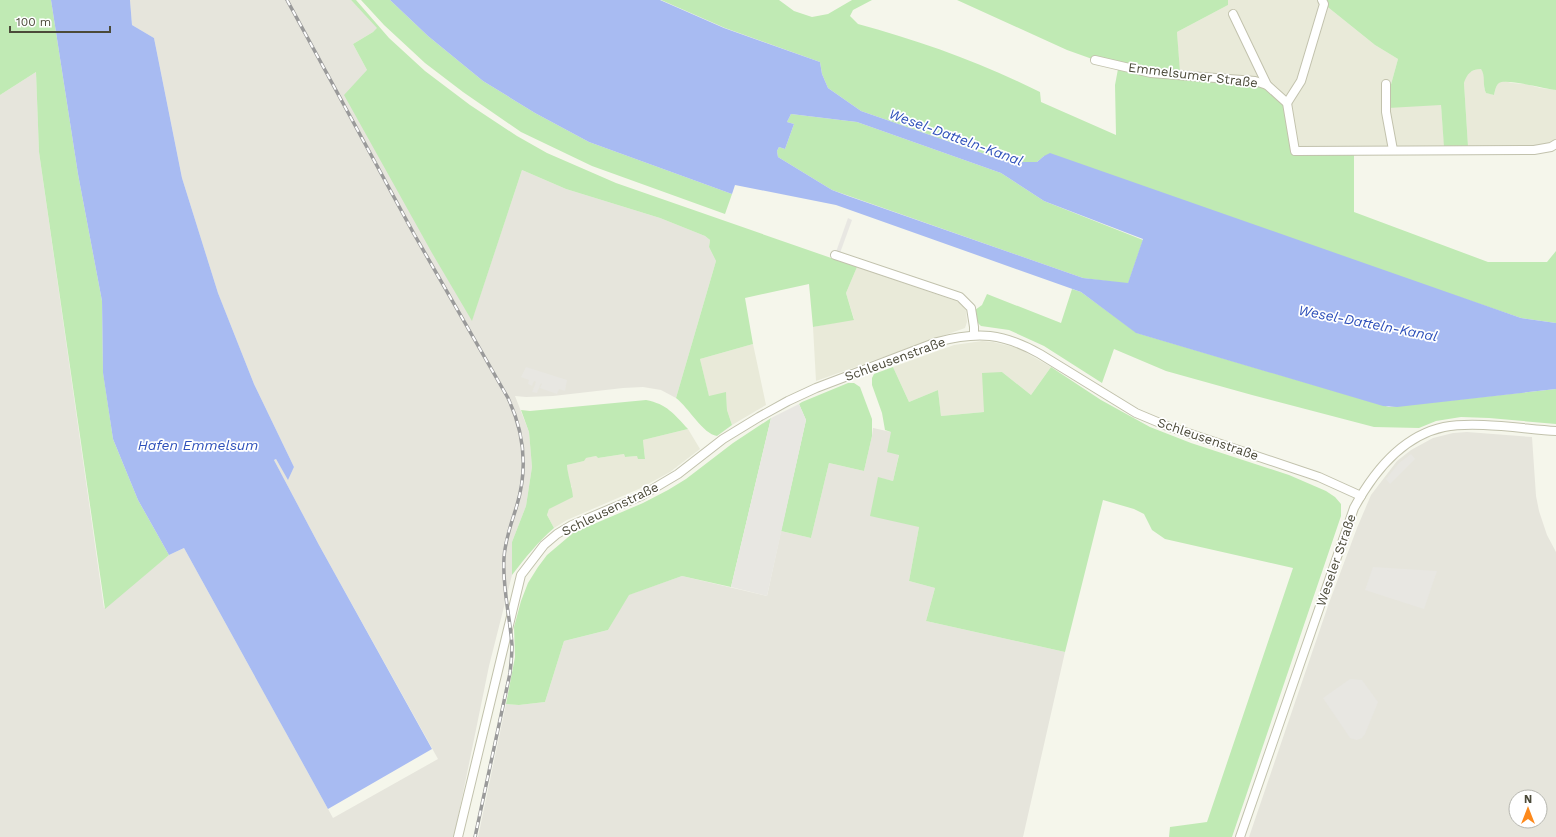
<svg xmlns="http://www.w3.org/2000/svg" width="1556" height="837" viewBox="0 0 1556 837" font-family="'Work Sans',sans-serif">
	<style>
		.residential { fill: #e9ead9 }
		.industrial { fill: #e6e5dc; fill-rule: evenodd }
		.green { fill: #c0eab4 }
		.parking { fill: #e8e7e2 }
		.water { fill: #a8bbf2; fill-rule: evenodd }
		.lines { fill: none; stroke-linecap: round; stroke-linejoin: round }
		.minor-casing { stroke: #c2c2ad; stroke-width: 10 }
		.minor { stroke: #fff; stroke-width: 8 }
		.rail-casing { stroke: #9a9a9a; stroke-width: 3.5 }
		.rail { stroke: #fff; stroke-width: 2; stroke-dasharray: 6; stroke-linecap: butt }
		.labels { text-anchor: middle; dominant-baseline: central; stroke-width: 3.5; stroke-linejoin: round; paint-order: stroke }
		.street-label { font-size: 13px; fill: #4b4a39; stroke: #fff }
		.water-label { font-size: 14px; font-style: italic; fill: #2e50ba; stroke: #fff }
	</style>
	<rect width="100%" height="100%" fill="#f5f6eb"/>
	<g class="residential">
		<polygon points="1228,0 1323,0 1324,4 1375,45 1398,59 1387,99 1441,105 1445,154 1292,154 1290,137 1180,77 1177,32 1228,5"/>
		<polygon points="1477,69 1481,69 1484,73 1484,88 1486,93 1491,94 1494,95 1496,87 1499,82 1504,81 1512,83 1525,84 1541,88 1556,90 1556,140 1551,143 1540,145 1468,146 1464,83 1466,76 1470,72"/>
		<polygon points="857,267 956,301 963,305 966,311 967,322 965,328 816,381 813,327 854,319 846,293"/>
		<polygon points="982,341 993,342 1018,348 1051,367 1031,395 1002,372 984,412 941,416 938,390 909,402 893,367 954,345"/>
		<polygon points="753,344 766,405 732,425 727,410 726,393 709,397 700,359"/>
		<polygon points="688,429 700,449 670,472 641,488 567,520 554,528 547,515 549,509 572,487 569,483 567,465 584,461 585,458 596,456 598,458 624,454 625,457 637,456 645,458 643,440"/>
	</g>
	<g class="industrial">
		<polygon points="130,0 351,0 378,28 373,32 353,44 367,70 472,320 522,170 566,189 660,218 705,236 710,240 709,247 716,261 676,398 661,390 643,387 623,388 553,396 526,397 515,396 529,432 532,467 526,506 512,542 512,575 489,666 454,837 0,837 0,95 36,72 39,152 104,608 169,555 184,548 333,818 438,759 319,545 274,460 276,459 288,479 294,467 254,384 218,293 182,178 154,38 132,25"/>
		<polygon points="873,428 891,432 899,454 893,481 879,478 919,527 909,581 935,588 926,621 1065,652 1023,837 478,837 506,704 519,705 545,702 564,641 608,630 628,595 682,576 767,596 781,531 811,538 829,463 864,471 872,436"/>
		<path d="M1467,432l65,5 4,59 3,15 8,24 9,17v285h-307l80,-234 28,-75 14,-33 26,-34 14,-11 22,-12 20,-5zM1516,797h24v24h-24z"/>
	</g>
	<g class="green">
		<polygon points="0,0 51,0 78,174 102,301 103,372 113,439 138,500 169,555 105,609 39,152 36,72 0,95"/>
		<path d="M351,0h5l33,38 36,33 45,34 47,31 30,17 69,30 241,84 -11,26 8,27 -41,7 -4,-43 -64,14 8,46 -53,15 9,37 17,-4 1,18 5,15 -15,11c-14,-2 -28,-28 -41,-38l40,-137 -7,-14 1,-7 -5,-4 -45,-18 -94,-29 -44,-19 -50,151 -40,-68 -88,-158 23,-25 -14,-26 20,-12 4,-4z"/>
		<polygon points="361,0 390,0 428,36 483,81 535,113 589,142 732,194 725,214 592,166 521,132 463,92 425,63 384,25"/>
		<path d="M661,0h118l15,11 18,6 16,-3 24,-14h20l-19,10 -3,6 8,8c63,17 124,39 182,68l1,10 75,33 -1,-50 3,-16 28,5 106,10 12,2 20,19 4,15 4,34h62v58l134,50h59l9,-11v72l-35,-5 -477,-162 -7,6h-28l-13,-4 -135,-47 -33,-23 -6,-14 -2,-12 -95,-34z"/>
		<polygon points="957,0 1228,0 1228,5 1177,32 1180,72 1152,70 1095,60 1067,50"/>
		<path d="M1323,0h233v90c-10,-1 -51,-12 -57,-7 -3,2 -4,8 -5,12l-8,-2c-4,-8 0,-17 -5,-24 -10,0 -14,5 -17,14l4,63 -24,1 -3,-42 -53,3 -1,-9 11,-40 -23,-14 -51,-41z"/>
		<polygon points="791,114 857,122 1001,173 1044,201 1143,240 1128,284 1083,278 832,190 778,157 777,151 779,147 785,149 794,124 787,122"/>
		<polygon points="1072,289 1081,292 1137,333 1389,407 1556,389 1556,424 1489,418 1461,417 1436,421 1419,428 1374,427 1252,395 1166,371 1114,349 1102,383 1044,346 1009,330 981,326 978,323 975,310 982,305 987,294 1061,323"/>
		<polygon points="893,367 909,402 938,390 941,416 984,412 982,373 1002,372 1031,395 1051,367 1101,400 1150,427 1191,443 1289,475 1326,491 1335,497 1341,504 1341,516 1232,837 1169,837 1170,827 1207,822 1293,568 1165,539 1152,530 1144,514 1134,509 1103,500 1065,652 926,621 935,588 909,581 919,527 870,516 878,477 893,481 899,455 887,452 891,432 885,430 882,413 872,385 872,378 874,374"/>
		<polygon points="848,383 854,383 860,387 872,419 872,436 864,471 829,463 811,538 781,531 806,420 799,404 802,402"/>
		<path d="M646,400c21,4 28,14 42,29l-45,11 2,19h-7l-1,-3 -12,1 -1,-3 -26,4 -2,-2 -10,2 -2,3 -17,4c1,12 5,21 6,32l-24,12 -2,6 7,13c-16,14 -29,30 -42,47v-33l14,-36 6,-39 -3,-35 -8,-22 9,1z"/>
		<polygon points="771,418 731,587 682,576 629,595 608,630 564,641 545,702 519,705 506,704 515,657 514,627 521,601 528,583 538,567 547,555 573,533 643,503 668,490 686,479 733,443"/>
	</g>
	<g class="parking">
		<polygon points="848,218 852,220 840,253 836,252"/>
		<polygon points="526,367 567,380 565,391 559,389 557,394 540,388 542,384 541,383 537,393 532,392 536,382 534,381 532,386 528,384 529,380 521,377"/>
		<polygon points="799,404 806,420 767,596 731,587 771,418"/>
		<polygon points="1411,454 1415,459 1390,484 1386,479 1399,463"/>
		<polygon points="1373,567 1437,571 1424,609 1365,590"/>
		<polygon points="1350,679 1362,680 1378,702 1365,734 1362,738 1357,740 1350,738 1323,698"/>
	</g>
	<g class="water">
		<polygon points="51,0 130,0 132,25 154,38 182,178 218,293 254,384 294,467 288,480 276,459 274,460 319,545 432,749 328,809 184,548 169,555 138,500 113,439 103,373 102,301 78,174"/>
		<path d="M390,0h270l64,28 96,34 2,12 6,14 33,23 135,47 13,4h28l7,-6 6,-3 471,165 35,5v66l-159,18 -14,-1 -247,-73 -55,-41 -245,-87 -101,-20 -3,9 -143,-52 -54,-29 -52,-32 -55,-45zM791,114l66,8 144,51 43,28 99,38 -15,44 -45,-5 -235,-82 -16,-6 -54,-33 -1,-6 2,-4 6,2 9,-25 -7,-2z"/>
	</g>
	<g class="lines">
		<defs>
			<g id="minor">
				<polyline points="1233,14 1267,85"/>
				<polyline points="1095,60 1151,73 1255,81 1267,85 1287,103 1295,151 1534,150 1551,147 1556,144"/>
				<polyline points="1386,84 1386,112 1393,150"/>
				<polyline points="1287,103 1301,81 1324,4 1322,0"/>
				<polyline points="835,255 960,297 971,308 974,327 974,335"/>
				<path d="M458,837l63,-262 23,-30 13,-11 15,-9 69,-29 37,-22 45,-35 36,-22 29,-16 28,-13 121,-46c41,-11 66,-9 103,12l96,59 31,13 152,51 42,19"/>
				<path d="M1240,837l114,-329c19,-35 48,-72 90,-81 32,-6 79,2 112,4"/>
			</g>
		</defs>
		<use href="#minor" class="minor-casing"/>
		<use href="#minor" class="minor"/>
		<defs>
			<path id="rail" d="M287,0l127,234 94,164c16,34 20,70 9,107 -5,17 -12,34 -13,53 -2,29 6,58 8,87 0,9 -1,19 -2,28l-35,164"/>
		</defs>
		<use href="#rail" class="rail-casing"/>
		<use href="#rail" class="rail"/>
	</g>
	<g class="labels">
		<g class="street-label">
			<text transform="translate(1193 75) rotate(7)">Emmelsumer Straße</text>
			<text transform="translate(895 359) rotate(-20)">Schleusenstraße</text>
			<text transform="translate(1208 439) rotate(19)">Schleusenstraße</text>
			<text transform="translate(610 509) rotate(-26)">Schleusenstraße</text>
			<text transform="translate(1336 560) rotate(-71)">Weseler Straße</text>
		</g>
		<g class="water-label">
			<text transform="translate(956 137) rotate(20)">Wesel-Datteln-Kanal</text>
			<text transform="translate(1368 323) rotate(11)">Wesel-Datteln-Kanal</text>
			<text x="198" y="445">Hafen Emmelsum</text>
		</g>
	</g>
	<g transform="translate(1528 809)"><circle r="19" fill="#ffffff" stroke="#b7b7b0"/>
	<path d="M0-3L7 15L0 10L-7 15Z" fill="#fd891b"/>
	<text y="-6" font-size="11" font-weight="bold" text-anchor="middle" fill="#4b4a39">N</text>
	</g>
	<path d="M10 26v6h100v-6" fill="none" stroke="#4b4a39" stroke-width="2"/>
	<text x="16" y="26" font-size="12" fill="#4b4a39" stroke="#ffffff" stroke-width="3" paint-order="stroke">100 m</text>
</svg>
